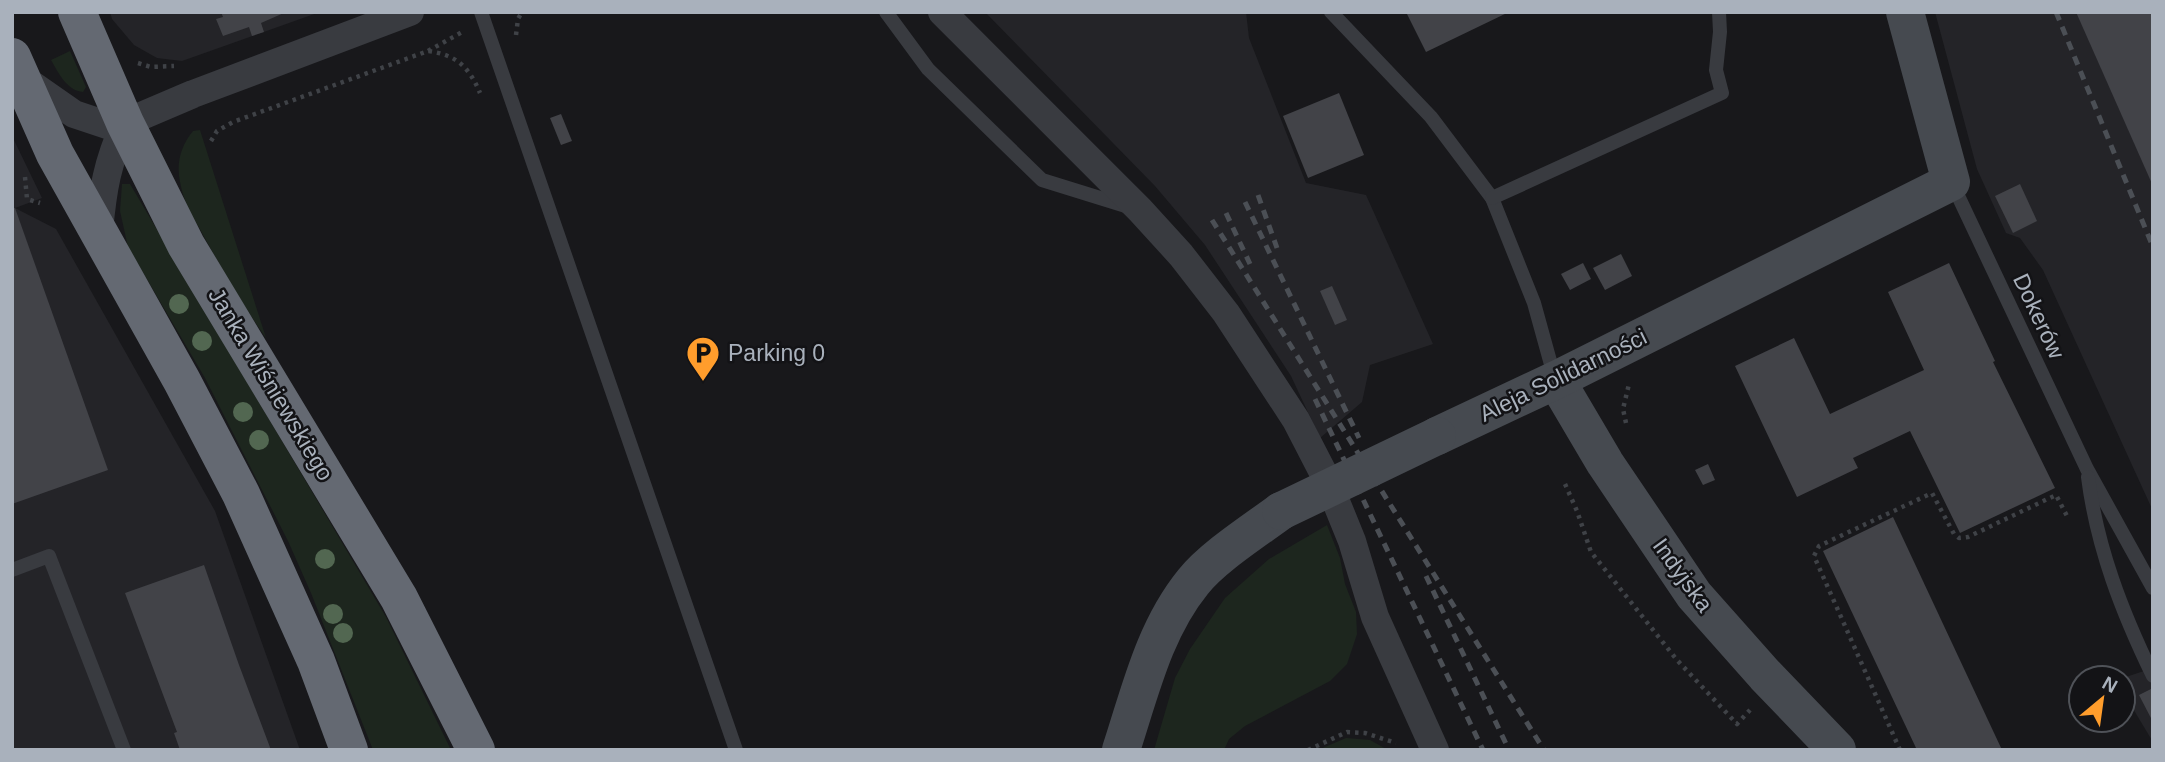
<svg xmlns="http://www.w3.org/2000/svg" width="2165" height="762" viewBox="0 0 2165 762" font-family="Helvetica,sans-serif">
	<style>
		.built { fill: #242428 }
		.green { fill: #1d261e }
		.building { fill: #424348 }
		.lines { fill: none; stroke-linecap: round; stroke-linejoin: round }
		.path { stroke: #3f4247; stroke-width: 4.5; stroke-dasharray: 3.5 5; stroke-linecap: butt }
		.lane { stroke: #393b40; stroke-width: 14 }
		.street { stroke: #393b40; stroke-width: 28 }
		.secondary { stroke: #464a50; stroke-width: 38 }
		.highway { stroke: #646972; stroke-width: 38 }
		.rail { stroke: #4b4f55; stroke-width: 5; stroke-dasharray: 9 7; stroke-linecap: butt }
		.secondary-bridge { stroke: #464a50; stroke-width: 38 }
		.tree { fill: #526751 }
		.labels { text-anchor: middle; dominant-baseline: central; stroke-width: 5; stroke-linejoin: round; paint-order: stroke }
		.street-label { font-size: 23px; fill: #a9b1bc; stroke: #131316 }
		.poi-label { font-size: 23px; fill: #a9b1bc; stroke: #131316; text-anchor: start }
	</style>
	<rect width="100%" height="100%" fill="#18181b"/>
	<g class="built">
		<polygon points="110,12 317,13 182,61 157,58 134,45 112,19"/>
		<polygon points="985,12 1246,12 1249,38 1306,183 1366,195 1433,344 1370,365 1362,402 1320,438 1291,376 1205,245 1155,186"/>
		<polygon points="1935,12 2153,12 2153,511 2043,270 2020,238 2006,233 1977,169"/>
		<polygon points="12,136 42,198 15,208 56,229 215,511 300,750 12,750"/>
		<polygon points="2153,668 2153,742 2123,692 2123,678"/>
	</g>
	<g class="green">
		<path d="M70,51l16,36 -3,5c-16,-1 -25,-20 -32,-32z"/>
		<path d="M200,130l66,208c-24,-34 -45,-70 -65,-107 -9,-16 -18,-31 -21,-49 -4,-20 1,-36 13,-51z"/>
		<polygon points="122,184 130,184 386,617 451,750 373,750 311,593 288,541 205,378 128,247 120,211"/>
		<polygon points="1327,525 1340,558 1345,584 1356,612 1357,634 1347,664 1330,681 1245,726 1229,739 1224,750 1154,750 1175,678 1190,649 1225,598 1269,559"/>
		<polygon points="1346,738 1370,740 1388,750 1318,750"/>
	</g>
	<g class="building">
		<polygon points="221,12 286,12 261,23 264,32 252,36 249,27 223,36 216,19 223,17"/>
		<polygon points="1406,12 1509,12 1426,52"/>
		<polygon points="2076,12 2153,12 2153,186"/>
		<polygon points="1339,93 1364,155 1308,178 1283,116"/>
		<polygon points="561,114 572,141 561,145 550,118"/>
		<polygon points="2020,184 2037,221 2013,233 1995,196"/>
		<polygon points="15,208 108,470 12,504 12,209"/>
		<polygon points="1621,254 1632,276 1605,290 1593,268"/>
		<polygon points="1583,263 1591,279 1570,290 1561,274"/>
		<polygon points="1949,263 1995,361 1993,362 2055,488 1960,533 1910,431 1853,458 1858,468 1797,497 1735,366 1794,338 1830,414 1924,370 1888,292"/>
		<polygon points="1332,286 1347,320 1335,325 1320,291"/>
		<polygon points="1708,464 1715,480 1703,485 1695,470"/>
		<polygon points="1893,517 2002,750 1917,750 1823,551"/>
		<polygon points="204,565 239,665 271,750 180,750 174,733 177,732 125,593"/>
		<polygon points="2153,688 2153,722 2139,695"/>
	</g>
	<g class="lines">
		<g class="path">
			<polyline points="516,35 518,19 522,12"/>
			<polyline points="428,51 464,31"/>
			<polyline points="138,63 151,67 174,66"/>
			<path d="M211,141l6,-10 16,-9 195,-71c29,4 41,16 52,42"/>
			<polyline points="25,177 27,199 40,203"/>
			<polyline points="1626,423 1623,409 1629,384"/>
			<polyline points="1565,484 1577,511 1591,552 1677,660 1737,724 1750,710"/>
			<polyline points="1308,750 1347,732 1365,733 1396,743"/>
			<polyline points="1900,750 1814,556 1819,546 1932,493 1954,534 1959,538 1968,537 2056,495 2067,516"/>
		</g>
		<g class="lane">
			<polyline points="481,12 736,750"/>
			<polyline points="886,12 928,69 1042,180 1129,207"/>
			<polyline points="1331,12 1431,117 1492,198 1534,303 1555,379"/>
			<polyline points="1952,183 2087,469 2153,588"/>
			<polyline points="1492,198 1722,93 1716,70 1720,32 1719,12"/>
			<path d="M2088,477c9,71 34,135 65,199"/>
			<polyline points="12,570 49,556 124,750"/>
		</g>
		<g class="street">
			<polyline points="942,12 1140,210 1181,255 1226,313 1296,420 1328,482 1352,541 1375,617 1435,750"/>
			<polyline points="21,77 74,114 110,126 125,123 193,94 410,12"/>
			<path d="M99,231c4,-43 8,-67 26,-108"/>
		</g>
		<g class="secondary">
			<polyline points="1556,380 1605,463 1694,595 1765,675 1837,750"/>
			<polyline points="1437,436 1556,380 1951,182 1905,12"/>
			<path d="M1121,750c19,-58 33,-120 72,-168 20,-25 61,-51 88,-71"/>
		</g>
		<g class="highway">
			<polyline points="77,12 125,123 186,245 399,598 476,750"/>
			<polyline points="12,57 55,154 182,381 241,494 316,661 349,750"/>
		</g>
		<g class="rail">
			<polyline points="2056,12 2153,247"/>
			<polyline points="1258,195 1277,248"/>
			<polyline points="1245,202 1359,438"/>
			<polyline points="1226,213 1250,264"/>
			<polyline points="1212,220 1544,750"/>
			<polyline points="1315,399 1483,750"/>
			<polyline points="1426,576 1509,750"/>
		</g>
		<polyline class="secondary-bridge" points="1281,511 1437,436"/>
	</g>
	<g class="tree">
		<circle cx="179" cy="304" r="10"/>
		<circle cx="202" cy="341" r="10"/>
		<circle cx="243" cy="412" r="10"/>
		<circle cx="259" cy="440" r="10"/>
		<circle cx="325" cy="559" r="10"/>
		<circle cx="333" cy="614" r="10"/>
		<circle cx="343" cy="633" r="10"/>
	</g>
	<defs>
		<symbol id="parking-pin" viewBox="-11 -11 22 30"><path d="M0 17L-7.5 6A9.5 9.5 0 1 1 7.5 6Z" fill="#ff9d2c" stroke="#131316"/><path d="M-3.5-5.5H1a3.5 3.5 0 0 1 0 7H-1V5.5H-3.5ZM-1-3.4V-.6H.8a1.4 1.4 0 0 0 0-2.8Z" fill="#111"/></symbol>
	</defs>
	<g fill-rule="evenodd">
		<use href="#parking-pin" x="684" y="334" width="38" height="52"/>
	</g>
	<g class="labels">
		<g class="street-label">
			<text transform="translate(2039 316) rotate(65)">Dokerów</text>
			<text transform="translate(1563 375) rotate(-26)">Aleja Solidarności</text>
			<text transform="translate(271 384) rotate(59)">Janka Wiśniewskiego</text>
			<text transform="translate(1683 575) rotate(54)">Indyjska</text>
		</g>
		<g class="poi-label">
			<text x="728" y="353">Parking 0</text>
		</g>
	</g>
	<rect width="2165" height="762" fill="none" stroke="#a9b1bc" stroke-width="28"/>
	<g transform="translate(2102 699) rotate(29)"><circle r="33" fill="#131316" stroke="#4f5258" stroke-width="2"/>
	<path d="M0-5L12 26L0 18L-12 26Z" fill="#ff9d2c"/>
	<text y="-10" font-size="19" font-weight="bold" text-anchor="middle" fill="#a9b1bc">N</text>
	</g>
</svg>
